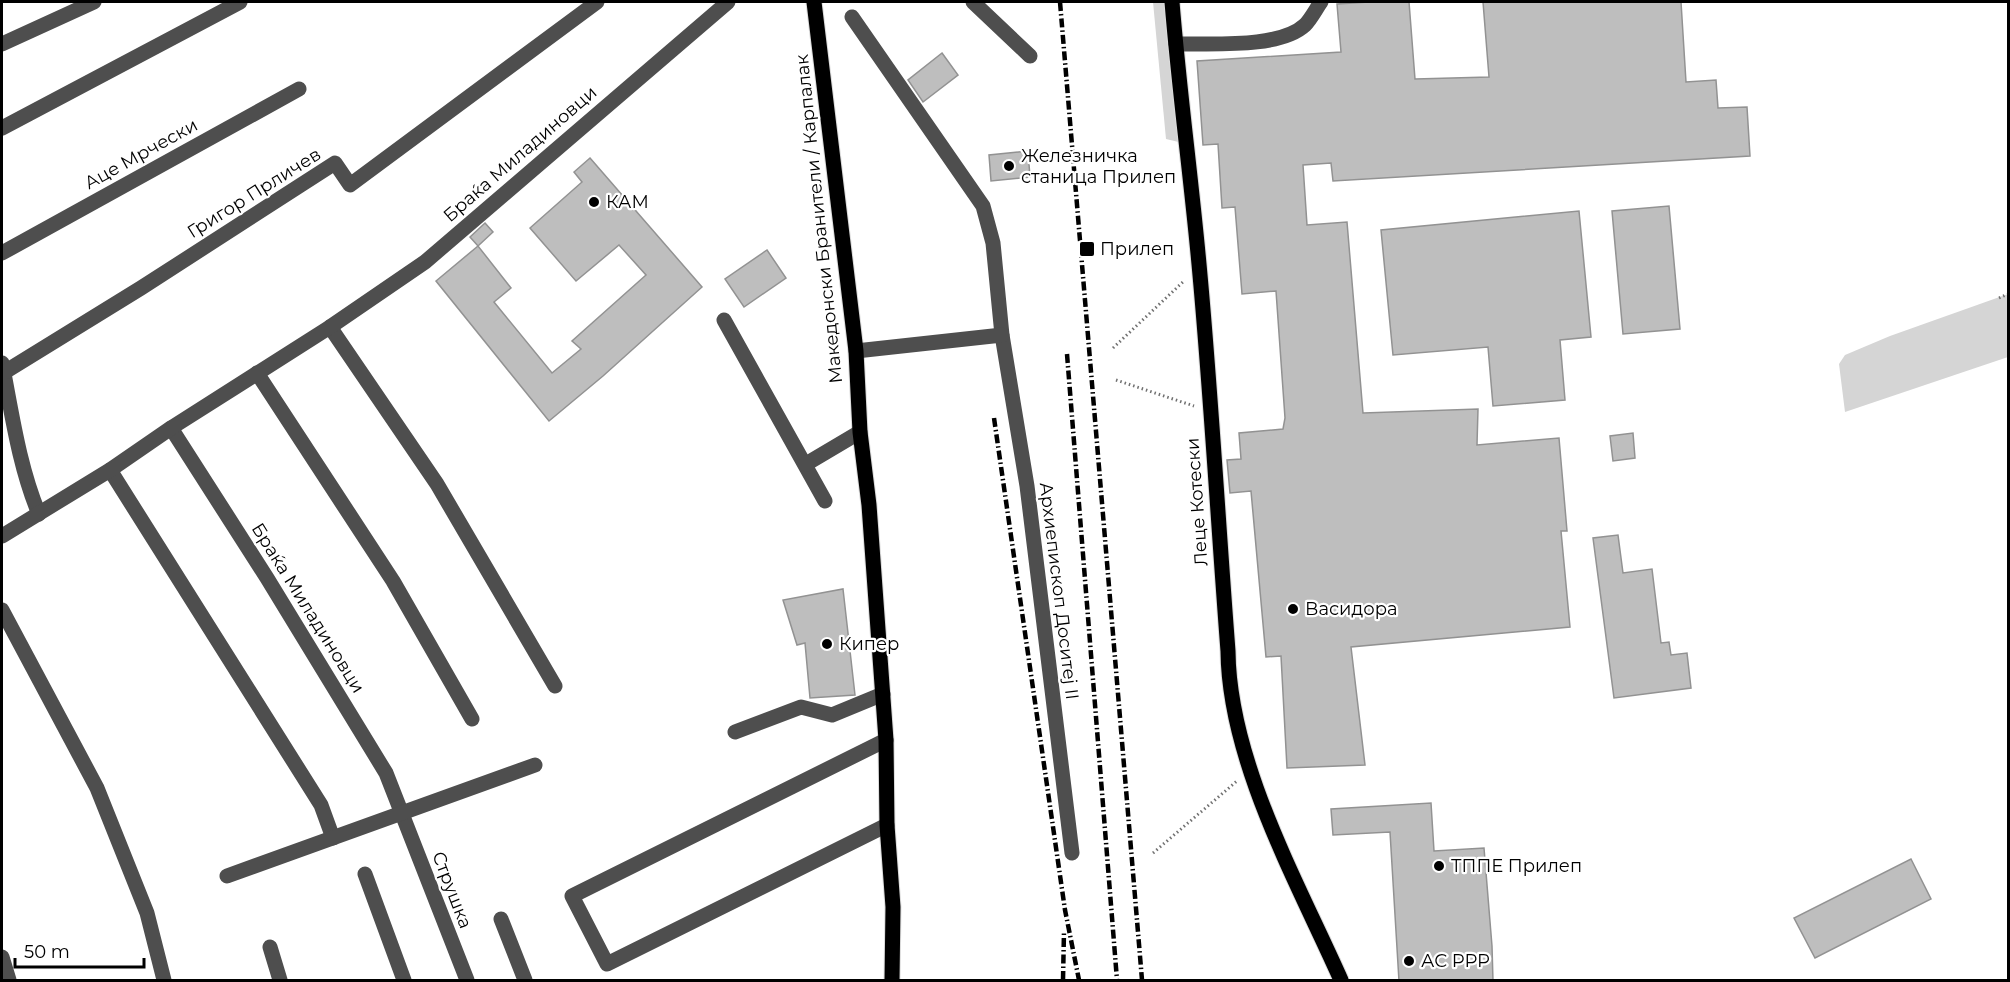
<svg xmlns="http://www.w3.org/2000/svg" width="2010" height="982" viewBox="0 0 2010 982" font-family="Montserrat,sans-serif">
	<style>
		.green { fill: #d5d5d5 }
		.building { fill: #bebebe; stroke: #929292; stroke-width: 1.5 }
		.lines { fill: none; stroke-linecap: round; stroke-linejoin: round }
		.major-casing { stroke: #dbdbdb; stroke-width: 17 }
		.path { stroke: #707070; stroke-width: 3; stroke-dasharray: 1.5 3; stroke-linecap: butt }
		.minor { stroke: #4e4e4e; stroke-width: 15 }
		.major { stroke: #000; stroke-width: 15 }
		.rail { stroke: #000; stroke-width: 4.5; stroke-dasharray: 9 3 1.5 3; stroke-linecap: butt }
		.poi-dot { fill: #000; stroke: #fff; stroke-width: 2 }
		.labels { text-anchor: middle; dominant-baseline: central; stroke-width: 4.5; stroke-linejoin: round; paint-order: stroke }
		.street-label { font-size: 18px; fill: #000; stroke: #fff }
		.poi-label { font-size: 18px; fill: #000; stroke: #fff; text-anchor: start }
	</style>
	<rect width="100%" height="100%" fill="#fff"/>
	<g class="green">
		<polygon points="1153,2 1172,2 1187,144 1166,139"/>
		<polygon points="2008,294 2008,357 1845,412 1839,364 1845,355 1890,336"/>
	</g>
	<g class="building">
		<polygon points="1369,2 1409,2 1415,79 1489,77 1483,2 1681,2 1686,82 1716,80 1718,108 1747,107 1750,156 1333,181 1331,163 1303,165 1307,225 1347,222 1363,413 1478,409 1477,445 1559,438 1567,531 1561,531 1570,627 1351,647 1365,765 1287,768 1281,656 1266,657 1251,491 1230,493 1227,460 1241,459 1239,433 1283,429 1285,418 1276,291 1242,294 1235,207 1222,208 1218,144 1203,145 1197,61 1341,52 1337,4"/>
		<polygon points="942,53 958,75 923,102 908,80"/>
		<polygon points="1028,151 1030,177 991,181 989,155"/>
		<polygon points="590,158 702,287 603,376 549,421 436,281 478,246 511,288 494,302 552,373 581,349 572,341 646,275 619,245 576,281 530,228 582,182 574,172"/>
		<polygon points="1669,206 1680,329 1623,334 1612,211"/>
		<polygon points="1579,211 1591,337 1560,340 1565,400 1493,406 1488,347 1393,355 1381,230"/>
		<polygon points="485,223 493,232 478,246 470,237"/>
		<polygon points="767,250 786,278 744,307 725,279"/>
		<polygon points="1633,433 1635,458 1613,461 1610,436"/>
		<polygon points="1618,535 1623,573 1652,569 1661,643 1669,642 1671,655 1687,653 1691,688 1614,698 1593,538"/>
		<polygon points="843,589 855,695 810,698 805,643 797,645 783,600"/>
		<polygon points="1431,803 1434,851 1484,848 1492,946 1493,981 1399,981 1390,832 1333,835 1331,809"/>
		<polygon points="1911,859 1931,899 1815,958 1794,918"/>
	</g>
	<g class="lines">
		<defs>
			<g id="major">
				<polyline points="814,2 856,351 860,432 869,505 886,740 887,825 893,907 892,980"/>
				<path d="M1172,2c7,87 19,175 27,262 12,129 19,258 29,387 1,110 69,230 113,329"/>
			</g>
		</defs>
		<use href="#major" class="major-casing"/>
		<g class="path">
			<polyline points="1999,298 2008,294"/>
			<polyline points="1113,348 1185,280"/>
			<polyline points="1116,380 1194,406"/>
			<polyline points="1153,853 1237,781"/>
		</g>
		<g class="minor">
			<polyline points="973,2 1030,56"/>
			<polyline points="852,17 983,206 993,243 1002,335 1027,486 1072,853"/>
			<polyline points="2,44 94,2"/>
			<path d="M1176,44c34,-1 103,5 129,-19 6,-6 11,-16 16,-23"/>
			<polyline points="2,128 240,2"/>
			<polyline points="2,253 299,89"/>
			<polyline points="724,320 825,501"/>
			<polyline points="330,327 437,484 555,686"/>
			<polyline points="856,351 1002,335"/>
			<path d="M2,363c10,51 17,103 37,151"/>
			<polyline points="3,373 141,288 335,163 350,185 597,2"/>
			<polyline points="257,373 393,581 472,719"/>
			<polyline points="171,428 267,578 386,773 467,980"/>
			<polyline points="806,464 860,432"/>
			<polyline points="110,470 321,805 333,838"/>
			<polyline points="2,536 110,470 171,428 330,327 425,262 728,2"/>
			<polyline points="2,610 97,788 147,913 164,980"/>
			<polyline points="735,732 801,707 832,715 883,694"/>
			<polyline points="886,740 572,896 607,964 887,825"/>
			<polyline points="365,874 404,980"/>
			<polyline points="227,876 535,765"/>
			<polyline points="501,919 525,980"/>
			<polyline points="270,947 280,980"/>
			<polyline points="2,957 9,980"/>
		</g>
		<use href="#major" class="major"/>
		<g class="rail">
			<polyline points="1060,2 1142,980"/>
			<polyline points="1067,354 1117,980"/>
			<polyline points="994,418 1065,910 1079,980"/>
			<polyline points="1063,980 1064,931"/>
		</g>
	</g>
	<g class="poi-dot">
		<circle cx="1009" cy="166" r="6"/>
		<circle cx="594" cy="202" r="6"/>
		<rect x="1079" y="241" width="16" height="16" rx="3"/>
		<circle cx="1293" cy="609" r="6"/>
		<circle cx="827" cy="644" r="6"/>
		<circle cx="1439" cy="866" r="6"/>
		<circle cx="1409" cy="961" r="6"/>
	</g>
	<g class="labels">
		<g class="street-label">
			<text transform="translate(141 154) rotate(-29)">Аце Мрчески</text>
			<text transform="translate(520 154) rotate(-41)">Браќа Миладиновци</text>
			<text transform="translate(254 193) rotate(-32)">Григор Прличев</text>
			<text transform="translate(819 219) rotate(-96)">Македонски Бранители / Карпалак</text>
			<text transform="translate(1197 502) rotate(-94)">Леце Котески</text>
			<text transform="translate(1059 591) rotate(83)">Архиепископ Доситеј II</text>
			<text transform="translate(308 608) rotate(58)">Браќа Миладиновци</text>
			<text transform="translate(452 890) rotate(69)">Струшка</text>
		</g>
		<g class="poi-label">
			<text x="1021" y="156">Железничка<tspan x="1021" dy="21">станица Прилеп</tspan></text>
			<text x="606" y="202">КАМ</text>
			<text x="1100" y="249">Прилеп</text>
			<text x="1305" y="609">Васидора</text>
			<text x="839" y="644">Кипер</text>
			<text x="1451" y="866">ТППЕ Прилеп</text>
			<text x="1421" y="961">АС РРР</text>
		</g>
	</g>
	<rect width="2010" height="982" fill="none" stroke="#000000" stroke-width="6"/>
	<path d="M15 958v9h129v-9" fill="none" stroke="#000000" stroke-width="3"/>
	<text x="24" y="958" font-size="18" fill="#000000" stroke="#ffffff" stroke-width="4.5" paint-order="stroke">50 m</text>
</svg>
